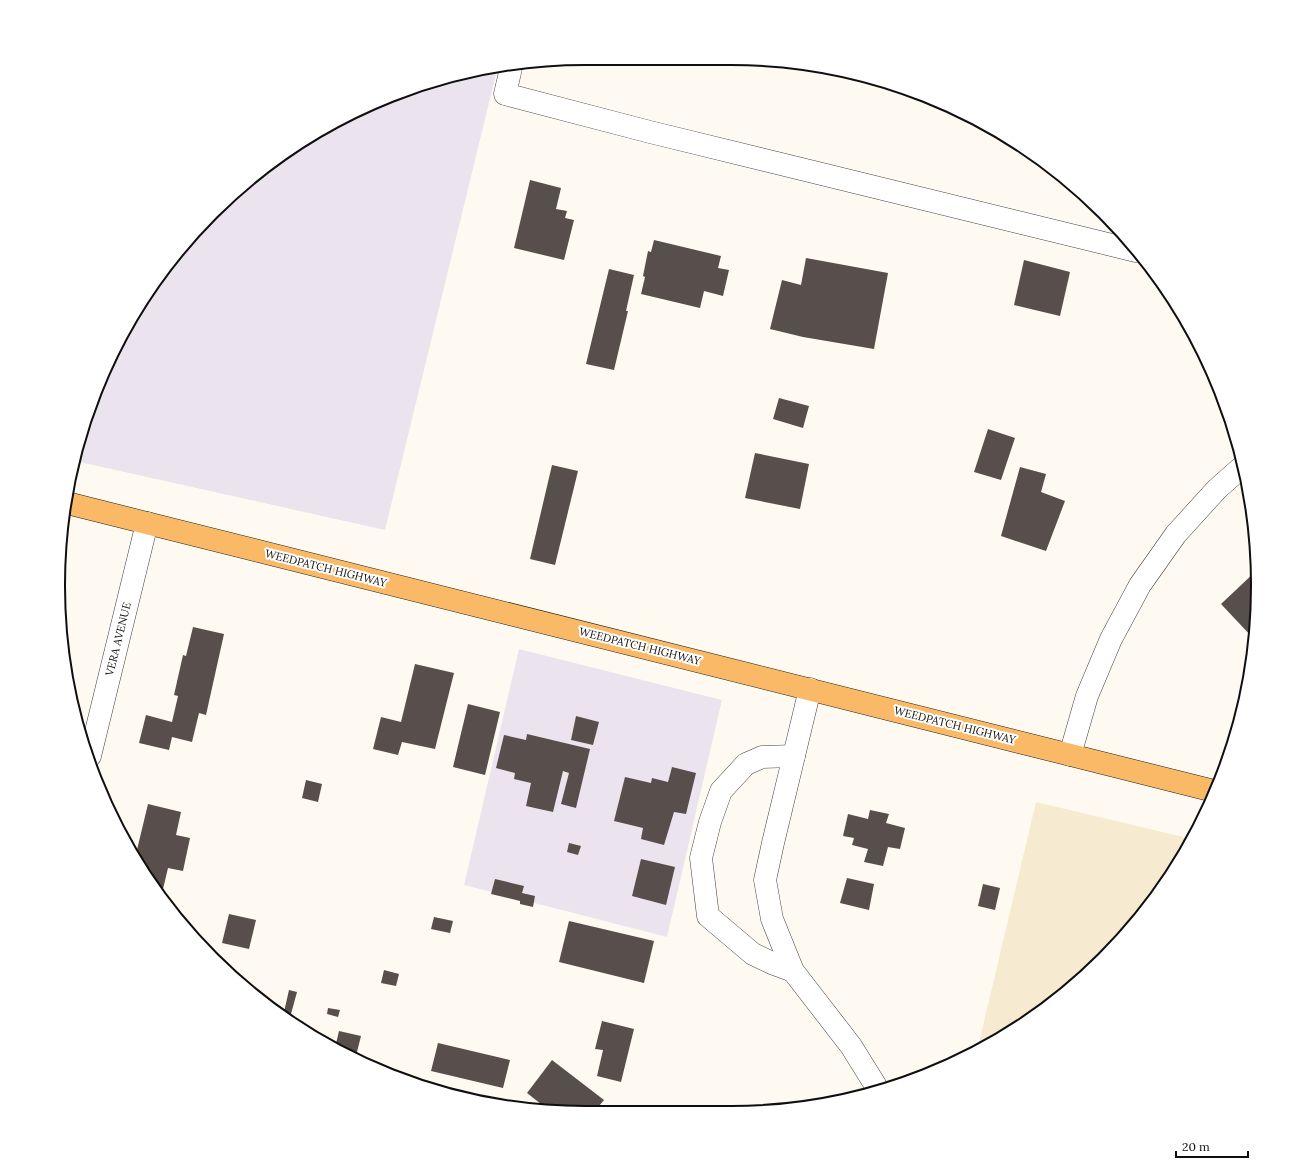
<svg xmlns="http://www.w3.org/2000/svg" width="1316" height="1171" viewBox="0 0 1316 1171" font-family="Lora,serif">
	<style>
		.industrial { fill: #ebe4ee }
		.farmland { fill: #f6ebd1 }
		.building { fill: #584e4b }
		.lines { fill: none; stroke-linecap: round; stroke-linejoin: round }
		.minor-casing { stroke: #424242; stroke-width: 23 }
		.major-casing { stroke: #202020; stroke-width: 23 }
		.minor { stroke: #fff; stroke-width: 22 }
		.major { stroke: #fab966; stroke-width: 22 }
		.labels { text-anchor: middle; dominant-baseline: central; stroke-width: 4; stroke-linejoin: round; paint-order: stroke }
		.street-label { font-size: 11px; fill: #0f0f0f; stroke: #fff }
		.rim { fill: none; stroke: #0f0f0f; stroke-width: 2 }
	</style>
	<rect width="100%" height="100%" fill="#fffaf1"/>
	<g class="industrial">
		<polygon points="497,70 385,530 75,461 98,383 167,265 238,189 352,113 449,76"/>
		<polygon points="519,649 722,700 667,937 464,885"/>
	</g>
	<polygon class="farmland" points="1036,802 1192,839 1187,849 1127,933 1052,1004 977,1051"/>
	<g class="building">
		<polygon points="530,180 561,188 556,209 567,211 565,218 574,220 564,260 514,248"/>
		<polygon points="654,240 721,256 718,268 729,270 723,296 704,291 700,308 641,294 645,277 643,276 648,251 651,252"/>
		<polygon points="806,258 888,273 874,349 803,337 770,329 782,280 801,285"/>
		<polygon points="1024,260 1070,272 1060,316 1014,305"/>
		<polygon points="609,269 634,275 626,311 628,311 614,370 586,364"/>
		<polygon points="779,398 809,406 803,428 773,419"/>
		<polygon points="988,429 1015,438 1001,480 974,472"/>
		<polygon points="755,453 809,464 800,509 745,498"/>
		<polygon points="552,465 578,471 555,565 530,559"/>
		<polygon points="1020,467 1046,474 1041,492 1065,501 1046,551 1001,536"/>
		<polygon points="1256,571 1254,635 1252,637 1221,604"/>
		<polygon points="193,627 224,634 206,715 199,713 192,742 172,737 169,750 139,743 146,715 172,722 178,696 174,695 183,655 186,656"/>
		<polygon points="415,664 454,673 435,749 402,742 398,755 373,749 381,717 401,722"/>
		<polygon points="468,704 500,712 485,775 453,767"/>
		<polygon points="576,716 599,722 593,745 571,740"/>
		<polygon points="527,734 590,749 576,808 561,804 569,773 563,771 553,812 526,806 531,783 514,779 515,773 496,768 504,735 526,740"/>
		<polygon points="672,767 696,773 686,814 674,812 664,845 641,839 643,828 614,821 625,777 651,783 652,778 668,782"/>
		<polygon points="306,780 322,784 318,802 302,798"/>
		<polygon points="148,804 181,812 176,835 190,838 183,871 168,868 163,889 161,888 160,893 135,858"/>
		<polygon points="870,810 889,814 886,823 905,828 900,849 888,847 883,866 864,862 868,849 852,845 854,838 843,836 848,814 868,819"/>
		<polygon points="569,843 581,846 578,855 567,852"/>
		<polygon points="641,859 675,867 666,905 632,896"/>
		<polygon points="847,878 874,884 869,910 840,903"/>
		<polygon points="495,879 524,886 522,893 535,896 533,907 520,904 520,901 491,894"/>
		<polygon points="983,884 1000,888 995,910 978,906"/>
		<polygon points="229,914 256,920 249,949 222,943"/>
		<polygon points="434,917 453,921 450,933 431,929"/>
		<polygon points="569,921 654,941 644,983 559,962"/>
		<polygon points="384,970 399,974 396,986 381,983"/>
		<polygon points="289,990 297,992 291,1014 284,1012"/>
		<polygon points="328,1008 340,1010 338,1017 327,1014"/>
		<polygon points="292,1019 304,1022 303,1028 291,1021"/>
		<polygon points="602,1021 634,1029 621,1082 597,1076 603,1050 595,1049"/>
		<polygon points="339,1031 361,1036 355,1060 335,1048"/>
		<polygon points="438,1043 510,1060 503,1088 431,1071"/>
		<polygon points="552,1060 604,1100 594,1112 551,1112 527,1093"/>
	</g>
	<g class="lines">
		<defs>
			<g id="minor">
				<polyline points="511,68 505,94 650,132 1136,251"/>
				<polyline points="810,689 773,843 765,880 772,919 793,971 851,1046 879,1091"/>
				<polyline points="1070,755 1087,696 1111,639 1140,585 1176,534 1217,489 1243,466"/>
				<polyline points="90,756 147,523"/>
				<polyline points="793,971 774,964 753,954 708,916 701,858 710,822 721,791 746,764 762,757 794,756"/>
			</g>
			<polyline id="major" points="67,503 1214,791"/>
		</defs>
		<use href="#minor" class="minor-casing"/>
		<use href="#major" class="major-casing"/>
		<use href="#minor" class="minor"/>
		<use href="#major" class="major"/>
	</g>
	<g class="labels">
		<g class="street-label">
			<text transform="translate(326 568) rotate(14)">WEEDPATCH HIGHWAY</text>
			<text transform="translate(118 639) rotate(-76)">VERA AVENUE</text>
			<text transform="translate(640 646) rotate(14)">WEEDPATCH HIGHWAY</text>
			<text transform="translate(955 725) rotate(14)">WEEDPATCH HIGHWAY</text>
		</g>
	</g>
	<path d="M0 0H1316V1171H0ZM585 65H731A520 520 0 0 1 1251 585V586A520 520 0 0 1 731 1106H585A520 520 0 0 1 65 586V585A520 520 0 0 1 585 65Z" fill="#fff" fill-rule="evenodd"/>
	<path class="rim" d="M585 65H731A520 520 0 0 1 1251 585V586A520 520 0 0 1 731 1106H585A520 520 0 0 1 65 586V585A520 520 0 0 1 585 65Z"/>
	<path d="M1176 1151v6h72v-6" fill="none" stroke="#0f0f0f" stroke-width="2"/>
	<text x="1182" y="1151" font-size="12" fill="#0f0f0f" stroke="#ffffff" stroke-width="3" paint-order="stroke">20 m</text>
</svg>
